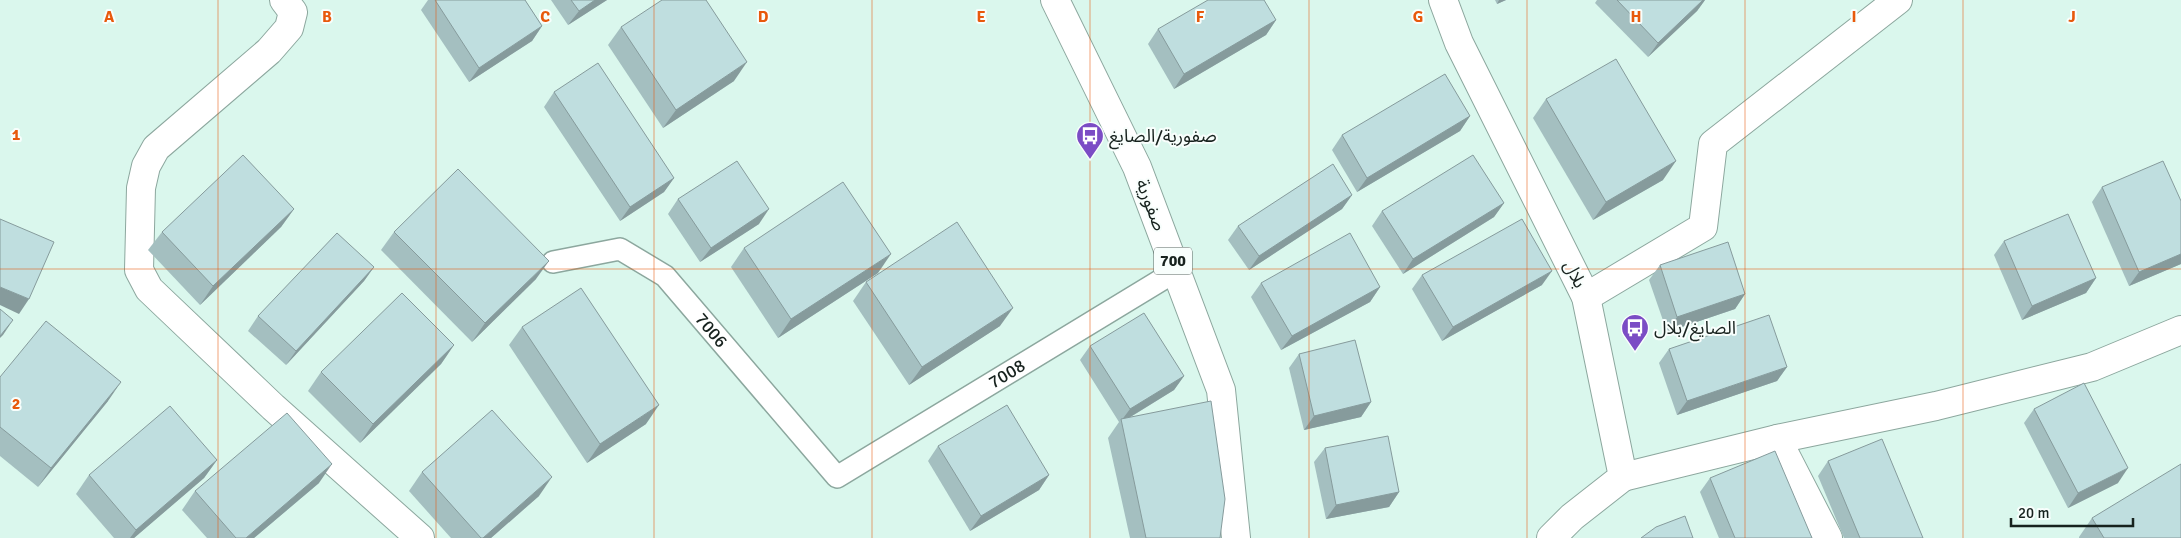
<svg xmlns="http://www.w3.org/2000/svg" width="2181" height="538" viewBox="0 0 2181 538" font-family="Signika,'Noto Sans Arabic',sans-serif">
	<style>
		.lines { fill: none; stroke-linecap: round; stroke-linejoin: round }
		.service-casing { stroke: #8ca79e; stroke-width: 24 }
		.minor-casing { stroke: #8ca79e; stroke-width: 30 }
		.primary-casing { stroke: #8ca79e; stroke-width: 30 }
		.service { stroke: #fff; stroke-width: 21 }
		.minor { stroke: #fff; stroke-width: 28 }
		.primary { stroke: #fff; stroke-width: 28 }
		.wall { fill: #a4bfc0 }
		.shaded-wall { fill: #869b9c }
		.building { fill: #bfdedf; stroke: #869b9c }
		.grid { fill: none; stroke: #e8590c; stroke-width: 1; stroke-opacity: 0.55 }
		.labels { text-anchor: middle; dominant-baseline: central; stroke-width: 4; stroke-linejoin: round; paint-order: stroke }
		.shield { fill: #f8fefc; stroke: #5a6461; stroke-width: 1 }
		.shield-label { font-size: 16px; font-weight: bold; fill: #17221e }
		.poi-label { font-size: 18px; fill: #17221e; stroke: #f8fefc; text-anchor: start }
		.street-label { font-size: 18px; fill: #17221e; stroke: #f8fefc }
		.grid-label { font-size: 16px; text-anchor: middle; font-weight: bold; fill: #e8590c; stroke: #f8fefc; stroke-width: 4; stroke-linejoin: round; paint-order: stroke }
	</style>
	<rect width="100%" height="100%" fill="#daf7ed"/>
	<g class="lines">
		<defs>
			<g id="service">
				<path id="s1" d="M553,262l67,-13 45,27 172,201 339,-206"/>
			</g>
			<g id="minor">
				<polyline points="284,0 293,12 289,28 269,51 156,148 146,166 141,188 139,270 149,289 273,407 420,538"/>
				<polyline points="1443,0 1459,43 1586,297 1623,477 1572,517 1551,538"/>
				<polyline points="1586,297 1703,227 1713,144 1898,0"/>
				<polyline points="1777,439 1828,538"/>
				<polyline points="1623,477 1777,439 1936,406 2092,367 2181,330"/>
			</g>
			<polyline id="primary" points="1055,0 1137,167 1221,390 1236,538"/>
		</defs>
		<use href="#service" class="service-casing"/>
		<use href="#minor" class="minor-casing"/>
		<use href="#primary" class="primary-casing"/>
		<use href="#service" class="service"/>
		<use href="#minor" class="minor"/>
		<use href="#primary" class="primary"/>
	</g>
	<g class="wall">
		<polygon points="428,0 525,0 542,26 532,41 469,82 421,10"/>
		<polygon points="551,0 607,0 568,25"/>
		<polygon points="1495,0 1506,0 1497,4"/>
		<polygon points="1597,0 1705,0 1697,11 1648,57 1595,3"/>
		<polygon points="1276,20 1266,35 1174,89 1148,44 1158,29"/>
		<polygon points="621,27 734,81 663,128 608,45"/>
		<polygon points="554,92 674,178 664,192 620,221 544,107"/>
		<polygon points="1546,99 1663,180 1593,220 1533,118"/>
		<polygon points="1470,116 1460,131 1357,192 1332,150 1342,135"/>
		<polygon points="2102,187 2181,201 2181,264 2129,286 2092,202"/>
		<polygon points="1352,195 1342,209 1249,270 1228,240 1238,226"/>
		<polygon points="678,199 759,224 700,262 668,214"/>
		<polygon points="1504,203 1494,217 1403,274 1372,226 1382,211"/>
		<polygon points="294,209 281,227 200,305 148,250 162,232"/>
		<polygon points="394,232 536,279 472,342 381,250"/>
		<polygon points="2004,241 2096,278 2086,293 2022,320 1994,255"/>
		<polygon points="744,248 878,273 778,338 731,267"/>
		<polygon points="1660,265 1745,294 1735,309 1667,332 1649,280"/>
		<polygon points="374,267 364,281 286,365 248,331 258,316"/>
		<polygon points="1422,275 1542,285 1442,341 1412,289"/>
		<polygon points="866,282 1000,326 909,385 853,301"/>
		<polygon points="1261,283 1380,287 1370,302 1281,350 1251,297"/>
		<polygon points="522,327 646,424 587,463 509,345"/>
		<polygon points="454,345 441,364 360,443 308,391 321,372"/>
		<polygon points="1090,346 1184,376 1174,390 1129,418 1220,538 1130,538 1108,438 1119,422 1080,360"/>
		<polygon points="1669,349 1787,367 1777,381 1677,415 1659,363"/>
		<polygon points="1299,354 1371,402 1361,417 1304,430 1289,368"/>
		<polygon points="0,377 108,401 38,487 0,456"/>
		<polygon points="2034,409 2118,483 2068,508 2024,423"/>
		<polygon points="938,446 1049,475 1039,490 970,531 928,461"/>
		<polygon points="1325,448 1399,492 1389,507 1326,519 1314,462"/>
		<polygon points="217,460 204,478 134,538 114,538 76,494 89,475"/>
		<polygon points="1828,461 1923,538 1844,538 1818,476"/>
		<polygon points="422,472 539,496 491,538 451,538 409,491"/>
		<polygon points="1710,478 1812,538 1719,538 1700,492"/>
		<polygon points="319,483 254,538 207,538 182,510 195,491"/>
		<polygon points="2092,518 2181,538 2079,538 2079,537"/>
	</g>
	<g class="shaded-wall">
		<polygon points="595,0 607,0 568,25 579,11"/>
		<polygon points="1499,0 1506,0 1497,4"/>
		<polygon points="1703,0 1705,0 1697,11 1648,57 1658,43"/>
		<polygon points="1276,20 1266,35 1174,89 1184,74"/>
		<polygon points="542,26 532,41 469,82 479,68"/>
		<polygon points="747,62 734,81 663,128 676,110"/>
		<polygon points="1470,116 1460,131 1357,192 1367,178"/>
		<polygon points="1676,161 1663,180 1593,220 1606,202"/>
		<polygon points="674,178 664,192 620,221 630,207"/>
		<polygon points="1352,195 1342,209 1249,270 1259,256"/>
		<polygon points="1504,203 1494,217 1403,274 1413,259"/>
		<polygon points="294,209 281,227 200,305 213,286"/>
		<polygon points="769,209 759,224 700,262 711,248"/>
		<polygon points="891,254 878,273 778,338 791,319"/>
		<polygon points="2181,254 2181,264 2129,286 2139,272"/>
		<polygon points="549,261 536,279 472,342 485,323"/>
		<polygon points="374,267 364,281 286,365 296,351"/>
		<polygon points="1552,271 1542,285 1442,341 1453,327"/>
		<polygon points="2096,278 2086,293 2022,320 2032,306"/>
		<polygon points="0,287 29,299 19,314 0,305"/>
		<polygon points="1380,287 1370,302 1281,350 1292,336"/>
		<polygon points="1745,294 1735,309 1667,332 1677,317"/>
		<polygon points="1013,308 1000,326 909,385 922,367"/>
		<polygon points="13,320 3,335 0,338 0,336"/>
		<polygon points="454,345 441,364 360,443 373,424"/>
		<polygon points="1787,367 1777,381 1677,415 1687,401"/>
		<polygon points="1184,376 1174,390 1122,422 1121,421 1130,409"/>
		<polygon points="121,382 108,401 38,487 51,468"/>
		<polygon points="1371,402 1361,417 1304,430 1314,416"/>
		<polygon points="659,405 646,424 587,463 600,444"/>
		<polygon points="217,460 204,478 134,538 130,538 136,530"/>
		<polygon points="332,464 319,483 254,538 246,538"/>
		<polygon points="2128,468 2118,483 2068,508 2078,493"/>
		<polygon points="1049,475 1039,490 970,531 981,516"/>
		<polygon points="552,477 539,496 491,538 483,538"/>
		<polygon points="1399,492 1389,507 1326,519 1336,505"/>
	</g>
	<g class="building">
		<polygon points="435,0 525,0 542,26 479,68"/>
		<polygon points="571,0 595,0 579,11"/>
		<polygon points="662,0 706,0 747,62 676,110 621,27"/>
		<polygon points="1208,0 1264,0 1276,20 1184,74 1158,29"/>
		<polygon points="1617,0 1703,0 1658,43"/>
		<polygon points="1616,59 1676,161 1606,202 1546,99"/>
		<polygon points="598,63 674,178 630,207 554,92"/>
		<polygon points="1445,74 1470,116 1367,178 1342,135"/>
		<polygon points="243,155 294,209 213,286 162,232"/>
		<polygon points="1473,155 1504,203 1413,259 1382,211"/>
		<polygon points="737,161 769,209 711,248 678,199"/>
		<polygon points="2163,161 2181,201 2181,254 2139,272 2102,187"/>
		<polygon points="1333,164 1352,195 1259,256 1238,226"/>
		<polygon points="458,169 549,261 485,323 394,232"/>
		<polygon points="843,182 891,254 791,319 744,248"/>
		<polygon points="2068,214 2096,278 2032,306 2004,241"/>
		<polygon points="0,219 54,242 29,299 0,287"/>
		<polygon points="1522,219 1552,271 1453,327 1422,275"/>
		<polygon points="957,222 1013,308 922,367 866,282"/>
		<polygon points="337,233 374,267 296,351 258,316"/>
		<polygon points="1350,233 1380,287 1292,336 1261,283"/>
		<polygon points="1728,242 1745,294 1677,317 1660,265"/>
		<polygon points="581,288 659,405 600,444 522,327"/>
		<polygon points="402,293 454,345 373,424 321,372"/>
		<polygon points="0,309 13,320 0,336"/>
		<polygon points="1144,313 1184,376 1130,409 1090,346"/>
		<polygon points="1769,315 1787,367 1687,401 1669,349"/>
		<polygon points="46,321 121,382 51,468 0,427 0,377"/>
		<polygon points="1355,340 1371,402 1314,416 1299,354"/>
		<polygon points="2084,383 2128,468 2078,493 2034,409"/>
		<polygon points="1211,401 1225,499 1220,538 1146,538 1121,419"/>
		<polygon points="1007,405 1049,475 981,516 938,446"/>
		<polygon points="170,406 217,460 136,530 89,475"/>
		<polygon points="492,410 552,477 483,538 481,538 422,472"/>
		<polygon points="287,413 332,464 246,538 236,538 195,491"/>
		<polygon points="1388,436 1399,492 1336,505 1325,448"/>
		<polygon points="1882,439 1923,538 1860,538 1828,461"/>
		<polygon points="1775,451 1812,538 1735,538 1710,478"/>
		<polygon points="2181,464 2181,538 2104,538 2092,518"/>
		<polygon points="1685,516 1693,538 1641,538 1656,527"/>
	</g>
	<path class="grid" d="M218,0v538M436,0v538M654,0v538M872,0v538M1090,0v538M1309,0v538M1527,0v538M1745,0v538M1963,0v538M0,269h2181"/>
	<defs>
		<symbol id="bus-pin" viewBox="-11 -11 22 30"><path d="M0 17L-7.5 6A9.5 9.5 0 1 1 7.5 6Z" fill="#7b4cc5" stroke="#f8fefc"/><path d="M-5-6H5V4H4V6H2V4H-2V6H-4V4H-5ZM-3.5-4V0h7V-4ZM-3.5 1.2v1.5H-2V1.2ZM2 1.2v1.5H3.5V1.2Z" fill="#fff"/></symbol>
	</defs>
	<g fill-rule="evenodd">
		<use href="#bus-pin" x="1074" y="120" width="32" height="43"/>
		<use href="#bus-pin" x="1619" y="312" width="32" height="43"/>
	</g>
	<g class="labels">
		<rect class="shield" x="1154" y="247.5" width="38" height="27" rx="4"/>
		<g class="shield-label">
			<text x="1173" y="261">700</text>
		</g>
		<g class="poi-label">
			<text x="1109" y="136">صفورية/الصايغ</text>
			<text x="1654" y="328">الصايغ/بلال</text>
		</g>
		<g class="street-label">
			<text transform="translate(1151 205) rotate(69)">صفورية</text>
			<text transform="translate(1575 274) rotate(63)">بلال</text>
			<text stroke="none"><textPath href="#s1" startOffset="192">7006</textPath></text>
			<text stroke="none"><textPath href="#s1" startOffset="584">7008</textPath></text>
		</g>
	</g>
	<g class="grid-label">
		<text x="109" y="22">A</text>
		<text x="327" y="22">B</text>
		<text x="545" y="22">C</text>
		<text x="763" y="22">D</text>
		<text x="981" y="22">E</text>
		<text x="1200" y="22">F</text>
		<text x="1418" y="22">G</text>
		<text x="1636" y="22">H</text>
		<text x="1854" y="22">I</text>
		<text x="2072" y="22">J</text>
		<text x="16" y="140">1</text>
		<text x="16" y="409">2</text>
	</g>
	<path d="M2011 518v8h122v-8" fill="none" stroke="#17221e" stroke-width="2.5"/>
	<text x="2018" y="518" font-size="15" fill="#17221e" stroke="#f8fefc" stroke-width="4" paint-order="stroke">20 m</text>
</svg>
